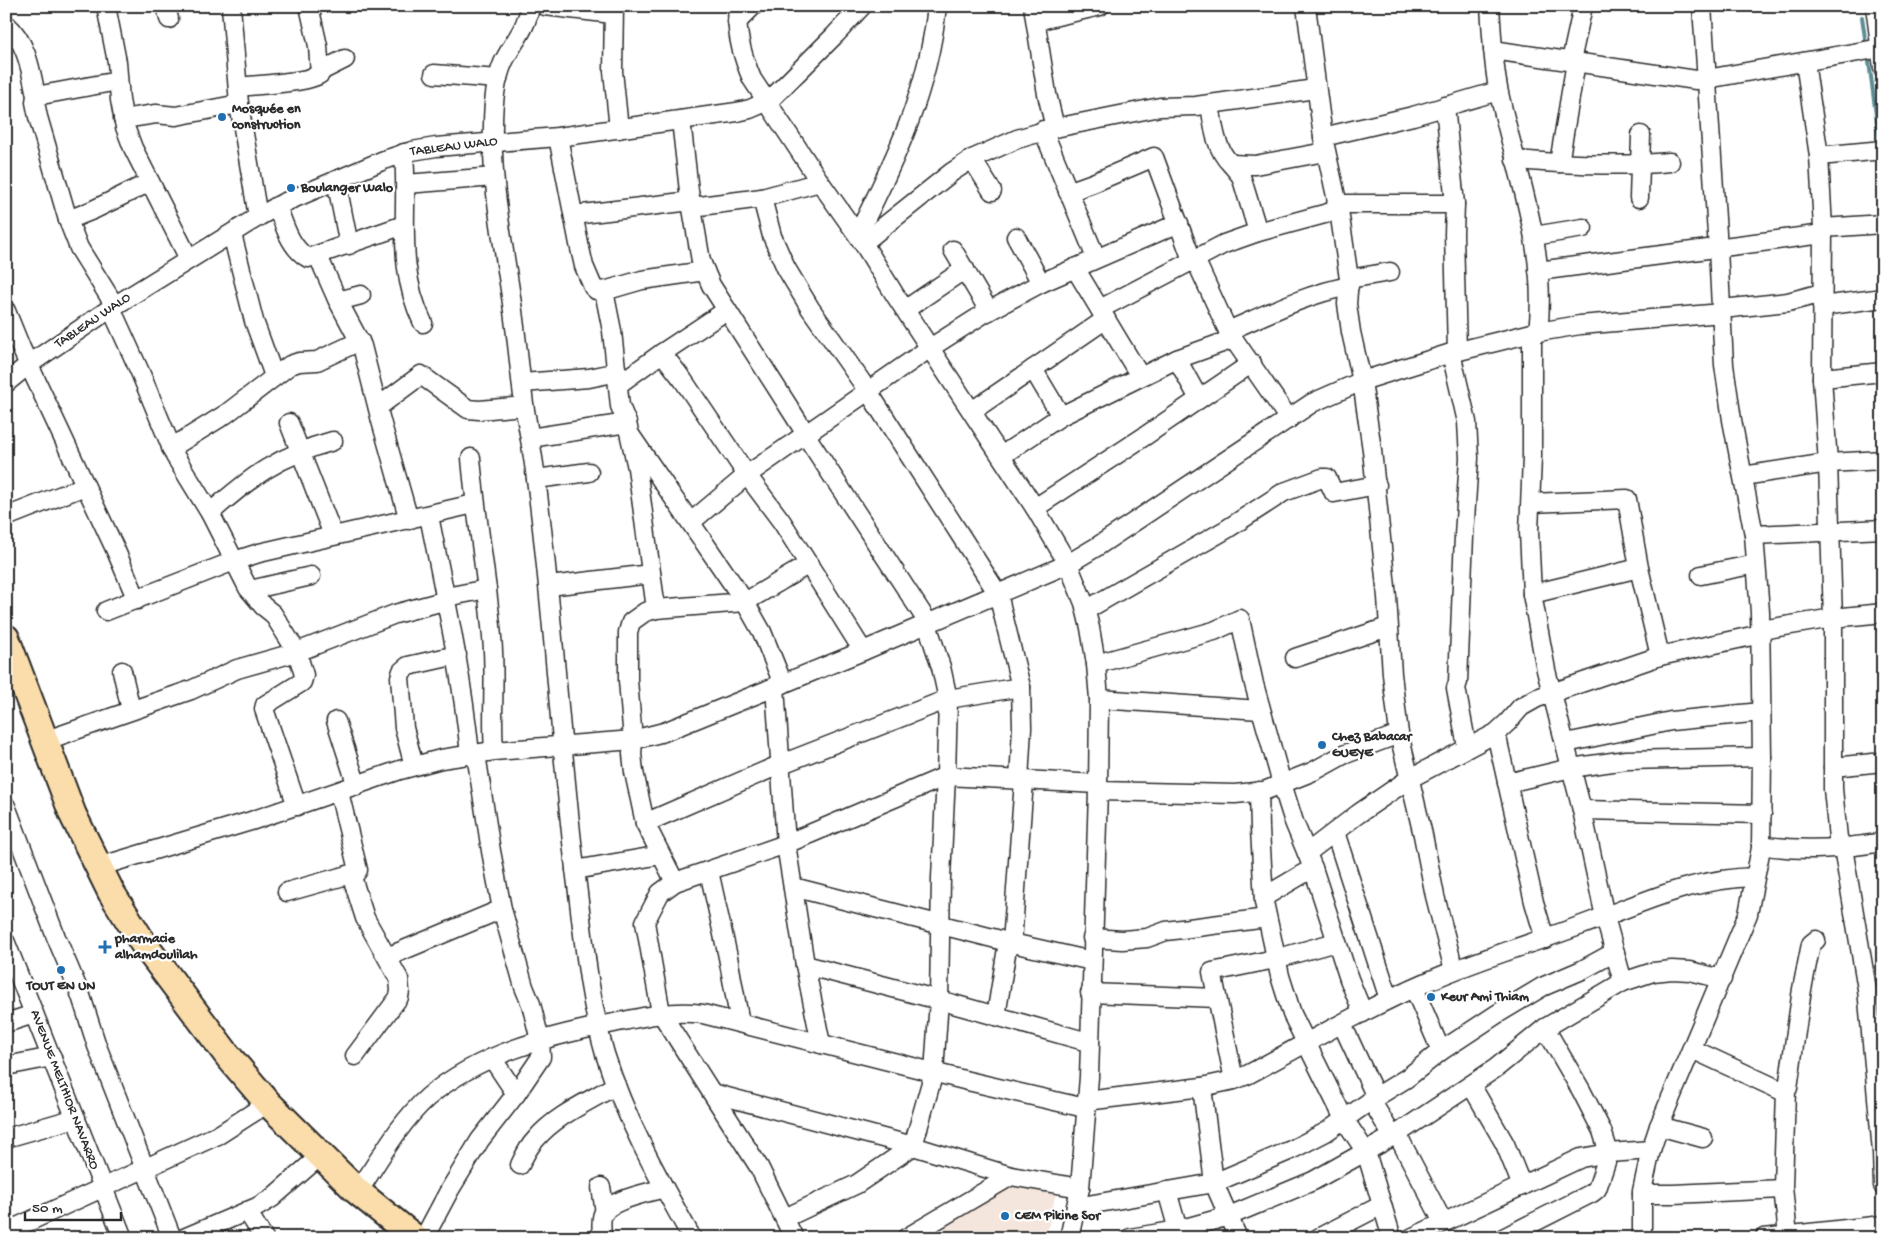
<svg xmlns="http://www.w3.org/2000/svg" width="1889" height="1244" viewBox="0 0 1889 1244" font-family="'Gochi Hand',sans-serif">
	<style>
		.built { fill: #f4e6dd }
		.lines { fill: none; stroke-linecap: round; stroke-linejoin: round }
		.stream { stroke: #5d8d94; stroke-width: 4 }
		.minor-casing { stroke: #2b2b2b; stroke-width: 21 }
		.highway-casing { stroke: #2b2b2b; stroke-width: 30 }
		.minor { stroke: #fff; stroke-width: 18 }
		.highway { stroke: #faddab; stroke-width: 26 }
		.poi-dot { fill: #1f6fb2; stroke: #fff; stroke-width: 2 }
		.labels { text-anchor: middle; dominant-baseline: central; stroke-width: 4.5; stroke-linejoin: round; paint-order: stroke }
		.poi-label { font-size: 14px; font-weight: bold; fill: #2b2b2b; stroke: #fff; text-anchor: start }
		.street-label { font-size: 14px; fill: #2b2b2b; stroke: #fff }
	</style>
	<rect width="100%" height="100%" fill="#fff"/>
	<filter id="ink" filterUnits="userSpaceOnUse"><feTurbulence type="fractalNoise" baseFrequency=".02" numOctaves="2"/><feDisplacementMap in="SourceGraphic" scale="10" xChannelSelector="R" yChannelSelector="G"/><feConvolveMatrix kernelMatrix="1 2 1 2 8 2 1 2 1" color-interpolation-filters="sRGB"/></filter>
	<g filter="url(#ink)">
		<polygon class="built" points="1008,1181 1056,1192 1046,1238 918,1238"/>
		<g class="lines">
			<g class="stream">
				<polyline points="1862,17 1866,45"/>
				<polyline points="1868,54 1880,146"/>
			</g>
			<defs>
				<g id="minor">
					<polyline points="106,6 117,62 120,100 125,127 133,148 189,259"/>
					<polyline points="166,6 169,19"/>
					<polyline points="231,6 239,104 258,217"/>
					<path d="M530,6c-3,23 -18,37 -27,57 -8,19 -10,43 -10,63 -2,55 9,110 17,164 6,38 9,76 14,114 4,25 9,50 12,75 18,135 24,271 41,406 7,56 12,114 28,169 20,65 54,125 87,184"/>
					<polyline points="545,6 613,14"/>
					<polyline points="614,6 613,71 619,129"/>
					<path d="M738,6c-3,25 4,50 14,73l68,103 43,61 32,52 140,213 33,56 16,39 6,25 6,36 3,35 -1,92 -9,286 -9,111 -11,50"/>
					<polyline points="1033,6 1047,94 1055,128"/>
					<polyline points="1306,6 1323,137 1339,210 1349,279 1347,304 1351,332 1362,381 1372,450 1387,597 1392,674 1399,734 1423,835 1435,896 1454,970"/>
					<path d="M1490,6c2,29 3,59 9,87 17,78 49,158 39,239"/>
					<polyline points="1875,6 1883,68"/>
					<polyline points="1036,21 1100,6"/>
					<polyline points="737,22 753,6"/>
					<path d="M6,24c21,18 25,47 30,72l-1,6 3,15 30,103"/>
					<polyline points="1493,50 1696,80 1707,79 1881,48"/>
					<polyline points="1571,61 1583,6"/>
					<polyline points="1805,62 1819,156 1823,228 1822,378 1828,463 1833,618 1833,789 1838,838 1843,848 1867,989 1882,1152 1883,1186"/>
					<polyline points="321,71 345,59"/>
					<polyline points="434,74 498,79"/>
					<path d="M238,87c16,-2 70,-4 82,-13l-2,-28 -9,-40"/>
					<polyline points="36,96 118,81"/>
					<path d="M1210,104c3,20 5,45 21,60"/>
					<polyline points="1445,106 1455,204 1454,234 1457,352"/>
					<polyline points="123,119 156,114 176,116 239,104"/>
					<polyline points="681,120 689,191 701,261 705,271"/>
					<polyline points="1043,130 1096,258"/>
					<polyline points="558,137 579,244 584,266 593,287 596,290 604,291 642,280 705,271 711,285 806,434"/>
					<polyline points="1323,137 1413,116 1498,91"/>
					<path d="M404,153c5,61 -9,112 19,170"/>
					<polyline points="1819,156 1883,150"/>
					<polyline points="972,159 992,191"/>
					<path d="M1515,160c52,4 103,7 155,2"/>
					<polyline points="1559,163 1576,62"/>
					<polyline points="336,180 349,245"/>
					<polyline points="406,184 494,177"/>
					<polyline points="1068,192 1093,183 1154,157 1192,260"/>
					<polyline points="762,198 772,236 786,268 810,308 868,391 998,594 1021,687 1022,728 1019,780"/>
					<polyline points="1639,198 1641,135"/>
					<polyline points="1336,204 1455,204"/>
					<path d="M277,206c7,18 13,42 31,52l96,-33"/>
					<polyline points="692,207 762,198 820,182"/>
					<polyline points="574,215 691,201"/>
					<polyline points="1823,228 1883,224"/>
					<polyline points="1258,232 1241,176 1231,164 1255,165 1325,152"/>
					<polyline points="232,234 254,321 274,376"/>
					<path d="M858,234c38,-76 70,-142 79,-228"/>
					<polyline points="1534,236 1583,228"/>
					<polyline points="1016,237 1041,283"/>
					<polyline points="863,243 952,172 972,159 1017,139 1055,128 1160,107 1196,106 1315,89"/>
					<polyline points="953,250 989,311"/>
					<polyline points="318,256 337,299 362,346 381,421 409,520"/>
					<polyline points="1195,259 1228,331 1289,419"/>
					<polyline points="1075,268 1140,376"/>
					<polyline points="1538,271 1823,234"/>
					<polyline points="1349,279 1390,272"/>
					<polyline points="604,291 612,331 620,406 627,423"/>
					<polyline points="338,301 361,295"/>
					<polyline points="115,306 79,248 68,220 93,210 150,182"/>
					<polyline points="1822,306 1883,298"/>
					<polyline points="111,308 140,372 175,456 210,513 248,588 263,606 273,614 297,652 304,675 302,682 265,705 264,709 297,806"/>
					<polyline points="906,309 965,269"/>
					<polyline points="1100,309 1224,244 1258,232 1339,210"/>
					<polyline points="1722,309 1788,302 1822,293"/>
					<polyline points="6,311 21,348 116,551 137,600"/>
					<path d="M1228,331c39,-17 79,-37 121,-45"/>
					<polyline points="1532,333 1532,457 1529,532 1532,594 1546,670 1582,810 1605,917 1623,982"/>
					<polyline points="662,353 727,310"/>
					<polyline points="1451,353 1467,422 1469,458 1464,536 1458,682 1456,688 1467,747"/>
					<polyline points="1177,359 1233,339"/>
					<polyline points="1033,369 1061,416"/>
					<polyline points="1822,378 1883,372"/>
					<polyline points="6,383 28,365 111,308 258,217 283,203 384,160 412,151 436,147 558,137 737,112 750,109 766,102 774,96 835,35 862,6"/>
					<polyline points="522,383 589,378 618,372"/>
					<polyline points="619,384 662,353 683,380 747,475 782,522 863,651"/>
					<polyline points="378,407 421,375 468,409 479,410 524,406"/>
					<polyline points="972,411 1106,319"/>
					<polyline points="289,423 333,535"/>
					<polyline points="805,434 929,624"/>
					<polyline points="631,436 745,602 762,632 783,684"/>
					<polyline points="530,438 627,423 637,468 656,609"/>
					<polyline points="171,448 226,414 290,365 299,362 317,361 360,341"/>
					<polyline points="1001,456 1061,416 1177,359 1199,399"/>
					<path d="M471,458c5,60 16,119 21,179 4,38 -1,76 2,114"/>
					<polyline points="1743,476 1828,463 1883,460"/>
					<polyline points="536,479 589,472"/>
					<polyline points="1531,503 1627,499 1639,568 1660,656"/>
					<polyline points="1035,508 1145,436 1252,363"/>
					<path d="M210,513c42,-37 68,-57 123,-72"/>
					<path d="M429,516c16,79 33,158 41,238"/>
					<polyline points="6,517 85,486"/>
					<polyline points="691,522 747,475 930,348 985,313 1041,283 1179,223"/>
					<polyline points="1754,535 1883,529"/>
					<polyline points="1701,575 1756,564"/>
					<polyline points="549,586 651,574"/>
					<polyline points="250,590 311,576"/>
					<polyline points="1532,594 1639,568"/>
					<polyline points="446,597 487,589"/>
					<polyline points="1086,610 1227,529 1284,492 1322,478 1327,478 1334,493 1377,485"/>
					<polyline points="106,611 234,561 259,553 474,504"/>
					<polyline points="1761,630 1833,618 1883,613"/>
					<polyline points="1295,658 1388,627"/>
					<polyline points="1096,664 1214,631 1240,619 1254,684 1282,784 1294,822 1313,868 1349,979 1363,1013"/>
					<polyline points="122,671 131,710"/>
					<polyline points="775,687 786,844 805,965 821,1044"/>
					<polyline points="1099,699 1260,710"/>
					<polyline points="336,721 357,786"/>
					<polyline points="1496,733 1534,902 1545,939"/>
					<polyline points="44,741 191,690 237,669 297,652 395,614 447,600"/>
					<polyline points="1566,743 1671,721 1761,712"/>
					<polyline points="414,766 404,728 400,677 402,671 408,666 457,655"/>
					<polyline points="1833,767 1883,762"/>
					<polyline points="1507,783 1571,768 1626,760 1762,757"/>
					<polyline points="1098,791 1235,794 1264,791 1314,771 1343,755 1399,734"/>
					<polyline points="1259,791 1260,829 1264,902 1280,976 1292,1014 1344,1119 1366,1152 1392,1238"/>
					<polyline points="339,792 357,866 358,870 356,873 351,874 365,918 399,979 400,991 399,997 355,1056"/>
					<polyline points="6,806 56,937 81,996 97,1046 172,1238"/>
					<polyline points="1582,810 1762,814"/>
					<polyline points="645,823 779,765 948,699 1021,687"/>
					<polyline points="1335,832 1389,999"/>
					<path d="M1761,845c42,7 81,4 122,-3"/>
					<polyline points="1307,853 1358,814 1409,779 1496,733 1508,722 1521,707 1537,698 1660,656 1761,634"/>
					<polyline points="98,867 251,821 400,770 441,759 494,751 633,740 664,732 863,651 1068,564 1098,546 1312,403 1362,381 1451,353 1532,333 1580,325 1722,313"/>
					<polyline points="575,870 661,855"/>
					<polyline points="709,871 728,957 740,1023"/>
					<polyline points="675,882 645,823 634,772 632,754 633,740 628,680 628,632 631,622 645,612 656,609 745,602 809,564"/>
					<polyline points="793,887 1012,943 1092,961"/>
					<polyline points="287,892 351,874"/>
					<polyline points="1264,897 1313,868"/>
					<polyline points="1092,938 1122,940 1147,938 1166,931 1267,918"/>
					<polyline points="6,943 123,1238"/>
					<polyline points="1012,943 1024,781"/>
					<polyline points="387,957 502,909"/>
					<polyline points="805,965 939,1000 1088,1042"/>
					<polyline points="1414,988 1441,1051"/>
					<polyline points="1090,993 1217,998"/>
					<polyline points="996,1016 1008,942"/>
					<polyline points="6,1023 34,1014"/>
					<polyline points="1342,1024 1376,1097"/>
					<polyline points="1692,1049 1780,1090 1786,1090"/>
					<polyline points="492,1058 516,1094"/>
					<polyline points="6,1066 52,1057"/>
					<polyline points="1234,1080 1212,972 1275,959 1336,942"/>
					<polyline points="1471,1085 1505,1144 1522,1186"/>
					<polyline points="1202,1087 1214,1183 1238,1238"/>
					<polyline points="712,1093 913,1146 1011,1176 1080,1188"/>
					<polyline points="1371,1100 1393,1137"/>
					<path d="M1086,1101l116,-14 32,-7 13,-5c60,-32 119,-67 182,-94 49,-22 102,-37 153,-56 61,-22 106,-46 173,-48"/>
					<polyline points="1659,1126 1703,1138"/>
					<polyline points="1397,1134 1443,1222"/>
					<polyline points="6,1138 76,1118"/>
					<path d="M520,1165c4,-9 9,-19 16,-26 20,-24 54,-38 80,-54"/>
					<polyline points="601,1187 605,1212"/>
					<polyline points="1167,1191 1178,1230"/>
					<path d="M358,1192c21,-32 41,-69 70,-95 51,-43 117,-60 181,-73 33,-7 60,-14 94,-10l265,67 117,27"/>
					<polyline points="1642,1194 1673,1194 1783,1189"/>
					<polyline points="1076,1207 1214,1183 1291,1150 1326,1132 1376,1097 1407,1078 1441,1051 1497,1014 1542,987 1582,970 1615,952"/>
					<polyline points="247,1211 264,1238"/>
					<polyline points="785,1218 857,1184 913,1146 934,1072 939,1000 941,878 946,776 948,699 941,667 927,624"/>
					<polyline points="6,1232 220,1134 268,1103"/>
					<polyline points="1788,1236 1783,1187 1786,1090 1788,1088 1802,989 1811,944 1816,940"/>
					<polyline points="184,1238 257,1207 272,1198 320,1156"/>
					<polyline points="424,1238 449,1191 480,1140 516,1094 541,1057 540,1040 531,1004 524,987 502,909 491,851 476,754"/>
					<path d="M602,1238c0,-7 -2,-18 1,-24 8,-15 45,-21 61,-26"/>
					<polyline points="794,1238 759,1167 661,1013 645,922 660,893 675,882 786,844 946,776 1098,784"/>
					<polyline points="906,1238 1011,1176"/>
					<polyline points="1130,1238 1178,1230 1229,1216 1313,1181 1397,1134 1496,1068 1545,1028 1623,982 1653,972 1672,970 1690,971 1722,979"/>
					<polyline points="1318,1238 1382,1205"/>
					<polyline points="1411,1238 1581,1158 1609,1153 1651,1150"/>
					<polyline points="1503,1238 1592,1193 1597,1189 1609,1153 1602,1131 1581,1090 1545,1028"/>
					<polyline points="1642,1238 1642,1191 1651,1150 1659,1126 1748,914 1761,848 1762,757 1760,612 1754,535 1732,420 1724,365 1718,249 1702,6"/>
					<polyline points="1764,1238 1883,1225"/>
				</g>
				<polyline id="highway" points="6,638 73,815 111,892 143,943 228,1056 268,1103 358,1192 415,1238"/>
			</defs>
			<use href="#minor" class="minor-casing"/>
			<use href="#highway" class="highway-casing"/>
			<use href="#minor" class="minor"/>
			<use href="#highway" class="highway"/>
		</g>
	</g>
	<g class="poi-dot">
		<circle cx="222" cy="117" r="5"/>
		<circle cx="291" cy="188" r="5"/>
		<circle cx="1322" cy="745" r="5"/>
		<path d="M102.5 939.5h5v5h5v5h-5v5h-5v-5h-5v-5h5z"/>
		<circle cx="61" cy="970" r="5"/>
		<circle cx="1431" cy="997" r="5"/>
		<circle cx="1005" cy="1216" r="5"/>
	</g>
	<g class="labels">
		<g class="poi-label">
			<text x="232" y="109">Mosquée en<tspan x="232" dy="16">construction</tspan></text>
			<text x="301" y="188">Boulanger Walo</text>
			<text x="1332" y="737">Chez Babacar<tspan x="1332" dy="16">GUEYE</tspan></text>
			<text x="115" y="939">pharmacie<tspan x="115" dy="16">alhamdoulilah</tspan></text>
			<text x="61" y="986" text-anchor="middle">TOUT EN UN</text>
			<text x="1441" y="997">Keur Ami Thiam</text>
			<text x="1015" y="1216">CEM Pikine Sor</text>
		</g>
		<g class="street-label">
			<text transform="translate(454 147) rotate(-7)">TABLEAU WALO</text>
			<text transform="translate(93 321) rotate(-34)">TABLEAU WALO</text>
			<text transform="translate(64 1090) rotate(69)">AVENUE MELTHIOR NAVARRO</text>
		</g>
	</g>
	<rect width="1889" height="1244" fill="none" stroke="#fff" stroke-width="25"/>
	<rect x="12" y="12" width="1864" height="1219" fill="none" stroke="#2b2b2b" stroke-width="2" filter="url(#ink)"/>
	<path d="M25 1212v8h96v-8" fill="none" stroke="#2b2b2b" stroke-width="2.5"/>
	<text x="32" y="1212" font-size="15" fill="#2b2b2b" stroke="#ffffff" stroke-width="4" paint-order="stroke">50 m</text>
</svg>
